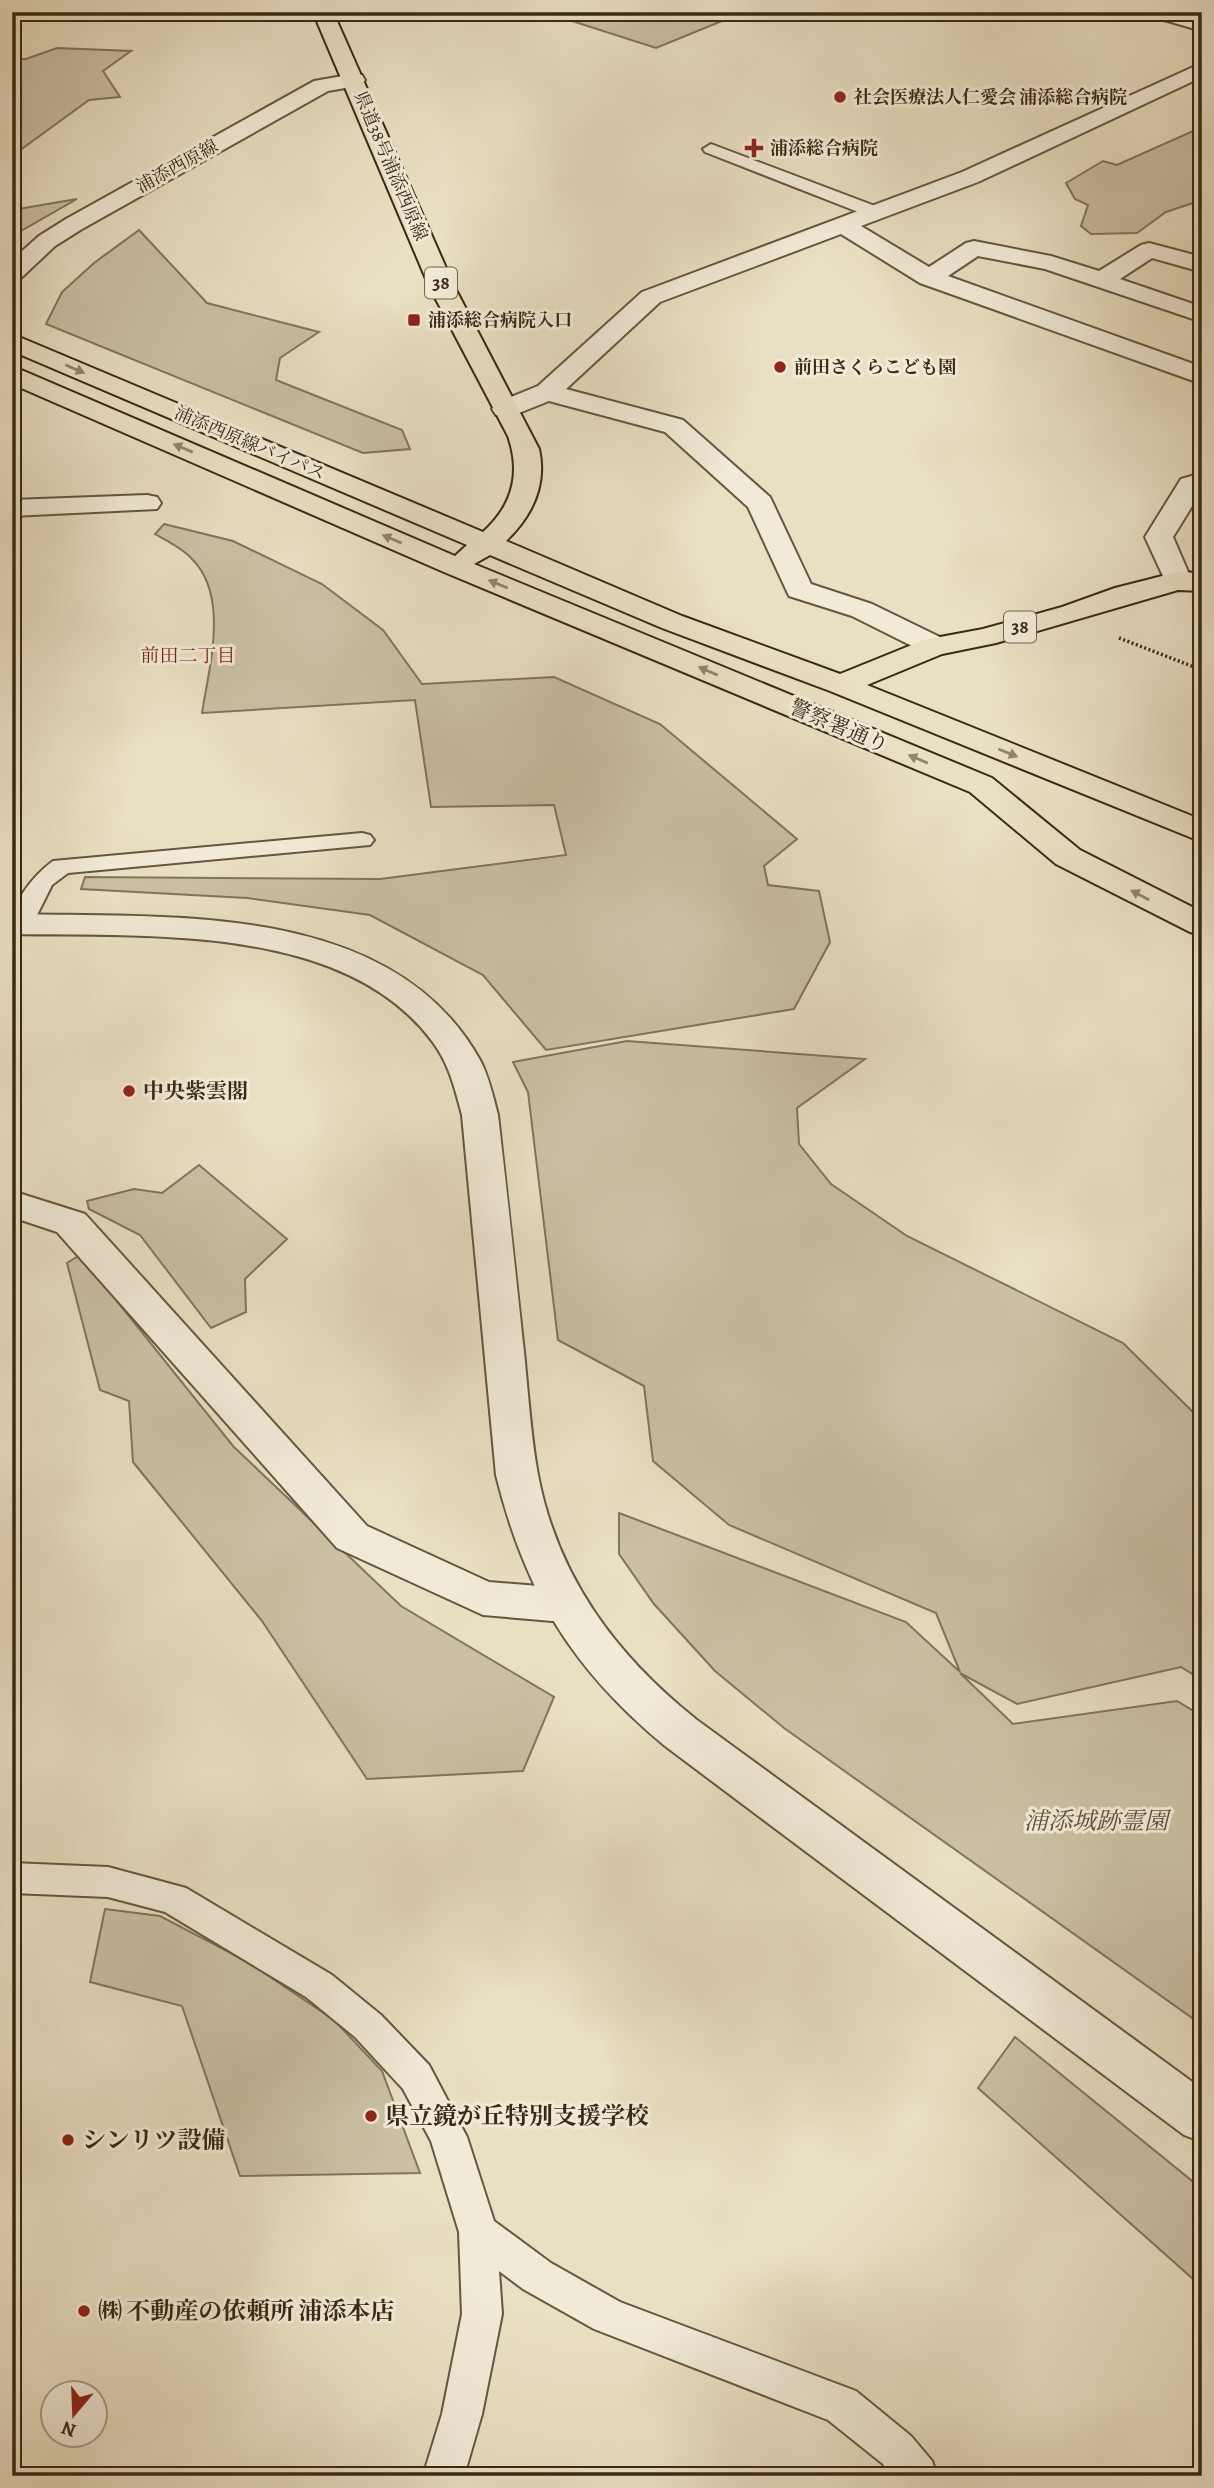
<svg xmlns="http://www.w3.org/2000/svg" width="1214" height="2488" viewBox="0 0 1214 2488" font-family="Alegreya,'Noto Serif JP',serif">
	<style>
		.green { fill: #cbc0a4; stroke: #82745c; stroke-width: 2 }
		.lines { fill: none; stroke-linecap: round; stroke-linejoin: round }
		.service-casing { stroke: #66563f; stroke-width: 4 }
		.minor-casing { stroke: #66563f; stroke-width: 4 }
		.tertiary-casing { stroke: #66563f; stroke-width: 4 }
		.primary-casing { stroke: #3a2913; stroke-width: 4 }
		.path { stroke: #3a2913; stroke-width: 3.5; stroke-dasharray: 2 2.5; stroke-linecap: butt }
		.service { fill: #f1ead7; fill-rule: evenodd }
		.minor { fill: #f1ead7; fill-rule: evenodd }
		.tertiary { fill: #f1ead7; fill-rule: evenodd }
		.primary { fill: #e9dfc2; fill-rule: evenodd }
		.oneway { fill: #92846a }
		.poi-dot { fill: #8f2418; stroke: #f1ead7; stroke-width: 2.5 }
		.labels { text-anchor: middle; dominant-baseline: central; stroke-width: 6; stroke-linejoin: round; paint-order: stroke }
		.far-poi-label { font-size: 18px; font-weight: bold; fill: #3a2913; stroke: #f1ead7; text-anchor: start }
		.far-street-label { font-size: 18px; fill: #3a2913; stroke: #f1ead7 }
		.shield { fill: #f1ead7; stroke: #71634e; stroke-width: 2 }
		.shield-label { font-size: 19px; font-weight: bold; fill: #3a2913 }
		.far-neighbourhood-label { font-size: 19px; fill: #7a1f14; stroke: #f1ead7 }
		.street-label { font-size: 21px; fill: #3a2913; stroke: #f1ead7 }
		.poi-label { font-size: 21px; font-weight: bold; fill: #3a2913; stroke: #f1ead7; text-anchor: start }
		.near-park-label { font-size: 24px; font-style: italic; fill: #5e4f37; stroke: #f1ead7 }
		.near-poi-label { font-size: 24px; font-weight: bold; fill: #3a2913; stroke: #f1ead7; text-anchor: start }
	</style>
	<rect width="100%" height="100%" fill="#e9dfc2"/>
	<filter id="stains"><feTurbulence type="fractalNoise" baseFrequency=".00286" numOctaves="4"/><feColorMatrix values="0 0 0 0 .2 0 0 0 0 .09 0 0 0 0 .02 0 0 0 .5 -.17"/></filter>
	<radialGradient id="worn" r=".72"><stop offset=".6" stop-color="#630" stop-opacity="0"/><stop offset="1" stop-color="#630" stop-opacity=".3"/></radialGradient>
	<g class="green">
		<polygon points="544,12 744,12 656,48"/>
		<polygon points="57,48 131,51 103,71 120,97 89,100 12,156 12,59 26,59"/>
		<polygon points="1202,127 1202,200 1166,212 1137,233 1091,234 1081,226 1088,205 1075,199 1066,183 1103,161 1117,165"/>
		<polygon points="77,199 12,236 12,210"/>
		<polygon points="139,230 207,303 319,332 280,358 276,380 402,430 410,449 363,453 46,324 62,292 94,263"/>
		<path d="M164,524l69,17 89,43 61,46 39,54 132,-7 106,47 137,115 -33,27 4,19 51,6 11,51 -36,67 -248,41 -63,-75 -113,-60 -123,-17 -166,-9 4,-12 295,2 186,-24 -12,-50 -123,2 -16,-107 -213,13c7,-46 28,-118 -11,-155 -9,-10 -24,-17 -36,-24z"/>
		<polygon points="627,1041 865,1059 797,1108 799,1144 831,1184 907,1236 1123,1343 1202,1421 1202,1680 1181,1667 1017,1704 960,1673 1013,1724 1177,1701 1202,1716 1202,2025 784,1728 715,1671 654,1604 619,1554 619,1513 906,1622 960,1672 936,1613 729,1525 653,1461 644,1386 558,1340 528,1092 513,1062"/>
		<polygon points="199,1165 287,1239 245,1279 246,1312 211,1328 140,1235 89,1209 87,1201 134,1189 162,1193"/>
		<polygon points="80,1255 233,1446 401,1606 554,1697 523,1771 367,1779 262,1621 133,1462 129,1401 100,1390 67,1263"/>
		<polygon points="105,1909 160,1916 248,1962 334,2020 382,2071 420,2173 240,2176 182,2006 90,1982"/>
		<polygon points="1015,2037 1202,2189 1202,2287 978,2088"/>
	</g>
	<g class="lines">
		<defs>
			<g id="service">
				<polygon points="1145,12 1169,12 1202,22 1202,31 1147,15"/>
				<polygon points="711,144 883,209 886,213 883,217 871,217 705,152 703,149"/>
				<path d="M362,833l8,2 4,5 -4,5 -302,28 -16,12 -22,44 -9,2 -9,-2c0,-28 20,-52 41,-68z"/>
				<polygon points="12,1863 108,1867 186,1888 332,1975 381,2015 429,2065 467,2137 494,2221 551,2263 620,2302 856,2391 911,2436 932,2461 937,2476 891,2476 883,2464 828,2420 594,2329 523,2289 499,2271 502,2314 482,2414 464,2476 423,2476 442,2414 462,2314 459,2232 431,2141 403,2089 355,2037 306,1997 165,1912 108,1897 12,1893"/>
			</g>
			<g id="minor">
				<polygon points="1202,63 1202,77 978,182 861,226 929,267 966,243 974,241 1051,256 1099,271 1141,245 1149,243 1202,257 1202,272 1152,258 1120,279 1202,307 1202,322 1045,269 978,256 948,276 1202,367 1202,384 920,283 841,234 660,302 566,389 683,420 770,497 811,584 872,604 946,640 950,646 946,652 935,655 924,652 852,616 789,596 748,507 665,432 549,401 514,415 505,417 496,415 492,409 496,403 538,386 642,292 962,172"/>
				<polygon points="354,74 362,75 365,80 362,85 328,91 82,229 55,246 21,278 12,280 12,260 39,236 66,219 314,81"/>
				<polygon points="1202,473 1202,490 1173,537 1192,581 1188,587 1178,590 1168,587 1145,537 1181,479"/>
				<polygon points="12,1191 85,1214 367,1526 489,1582 564,1588 579,1593 586,1605 579,1617 564,1622 483,1615 337,1548 57,1232 12,1217"/>
			</g>
			<g id="tertiary">
				<polygon points="147,495 157,497 161,503 157,509 12,516 12,500"/>
				<path d="M12,914c157,4 379,-14 468,146 9,17 13,36 18,55 9,76 17,152 25,228 5,44 7,89 15,132 20,104 79,181 159,245l505,369v53l-18,-7 -519,-389c-93,-77 -140,-154 -169,-271l-34,-360c-7,-26 -13,-52 -30,-74 -89,-119 -287,-104 -420,-107z"/>
			</g>
			<path id="primary" d="M313,12h20l121,274 85,163c8,36 -7,67 -33,92l176,75 158,58 84,-34 59,-11 79,-22 53,-19 63,-16 24,1v18l-24,-1 -182,53 -54,11 -75,31 335,135v22l-372,-151 -168,-63 -172,-73 -16,9 518,214 88,72 122,62v23l-12,-3 -134,-68 -86,-72 -526,-220 -432,-188v-18l443,190 12,-11 -455,-194v-17l471,198c30,-27 38,-59 25,-96l-79,-150z"/>
		</defs>
		<use href="#service" class="service-casing"/>
		<use href="#minor" class="minor-casing"/>
		<use href="#tertiary" class="tertiary-casing"/>
		<use href="#primary" class="primary-casing"/>
		<polyline class="path" points="1119,638 1202,670"/>
		<use href="#service" class="service"/>
		<use href="#minor" class="minor"/>
		<use href="#tertiary" class="tertiary"/>
		<use href="#primary" class="primary"/>
	</g>
	<defs><path id="oneway-solid" d="M-6-.8H1V-3.2L6.5 0L1 3.2V.8H-6Z" transform="scale(1.75)"/></defs>
	<g class="oneway">
		<use href="#oneway-solid" transform="translate(75 369) rotate(23)"/>
		<use href="#oneway-solid" transform="translate(183 448) rotate(-157)"/>
		<use href="#oneway-solid" transform="translate(392 539) rotate(-157)"/>
		<use href="#oneway-solid" transform="translate(498 584) rotate(-158)"/>
		<use href="#oneway-solid" transform="translate(708 671) rotate(-157)"/>
		<use href="#oneway-solid" transform="translate(1008 753) rotate(22)"/>
		<use href="#oneway-solid" transform="translate(918 759) rotate(-157)"/>
		<use href="#oneway-solid" transform="translate(1140 895) rotate(-152)"/>
	</g>
	<g class="poi-dot">
		<circle cx="840" cy="97" r="7"/>
		<path d="M750.5 137.5h7v7h7v7h-7v7h-7v-7h-7v-7h7z"/>
		<rect x="407" y="313" width="14" height="14" rx="3.5"/>
		<circle cx="780" cy="367" r="7"/>
		<circle cx="129" cy="1091" r="7"/>
		<circle cx="371" cy="2116" r="7"/>
		<circle cx="68" cy="2140" r="7"/>
		<circle cx="84" cy="2311" r="7"/>
	</g>
	<g class="labels">
		<g class="far-poi-label">
			<text x="854" y="97">社会医療法人仁愛会 浦添総合病院</text>
			<text x="770" y="148">浦添総合病院</text>
			<text x="428" y="320">浦添総合病院入口</text>
			<text x="794" y="367">前田さくらこども園</text>
		</g>
		<g class="far-street-label">
			<text transform="translate(177 166) rotate(-29)">浦添西原線</text>
			<text transform="translate(391 166) rotate(67)">県道38号浦添西原線</text>
			<text transform="translate(250 443) rotate(23)">浦添西原線バイパス</text>
		</g>
		<g class="shield">
			<rect x="425" y="267.5" width="32" height="31" rx="5"/>
			<rect x="1004" y="611.5" width="32" height="31" rx="5"/>
		</g>
		<g class="shield-label">
			<text x="441" y="283">38</text>
			<text x="1020" y="627">38</text>
		</g>
		<g class="far-neighbourhood-label">
			<text x="188" y="656">前田二丁目</text>
		</g>
		<g class="street-label">
			<text transform="translate(839 726) rotate(23)">警察署通り</text>
		</g>
		<g class="poi-label">
			<text x="143" y="1091">中央紫雲閣</text>
		</g>
		<g class="near-park-label">
			<text x="1096" y="1821">浦添城跡霊園</text>
		</g>
		<g class="near-poi-label">
			<text x="385" y="2116">県立鏡が丘特別支援学校</text>
			<text x="82" y="2140">シンリツ設備</text>
			<text x="98" y="2311">㈱ 不動産の依頼所 浦添本店</text>
		</g>
	</g>
	<rect width="1214" height="2488" fill="none" stroke="#e9dfc2" stroke-width="42"/>
	<rect x="14" y="14" width="1186" height="2460" fill="none" stroke="#3a2913" stroke-width="3.5"/>
	<rect x="21" y="21" width="1172" height="2446" fill="none" stroke="#3a2913" stroke-width="2"/>
	<g transform="translate(74 2414) rotate(199)"><circle r="33" fill="#f1ead7" stroke="#a89d89" stroke-width="2"/>
	<path d="M0-5L12 26L0 18L-12 26Z" fill="#8f2418"/>
	<text y="-10" font-size="19" font-weight="bold" text-anchor="middle" fill="#3a2913">N</text>
	</g>
	<rect width="100%" height="100%" filter="url(#stains)"/>
	<rect width="100%" height="100%" fill="url(#worn)"/>
</svg>
